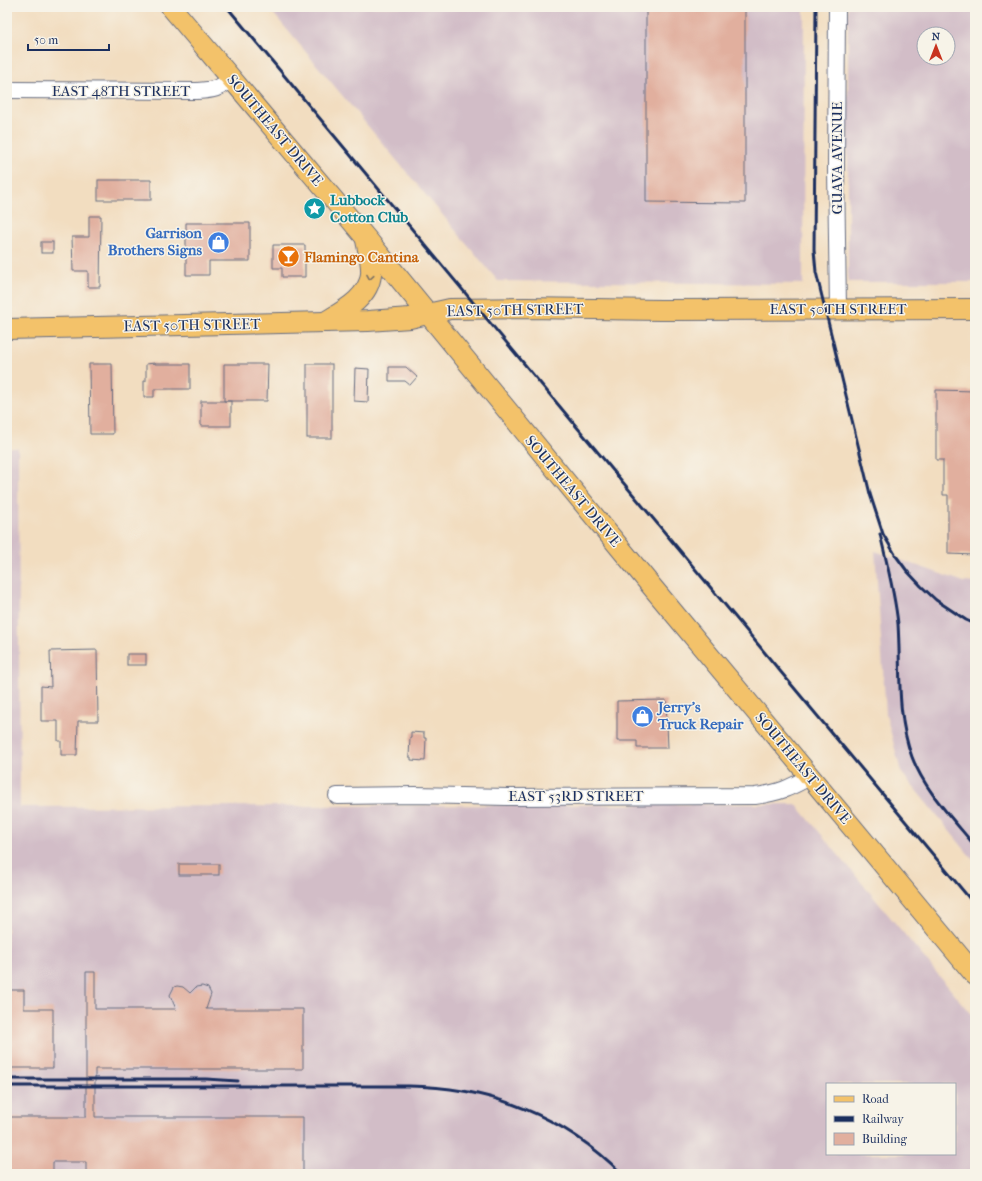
<svg xmlns="http://www.w3.org/2000/svg" width="982" height="1181" viewBox="0 0 982 1181" font-family="'IM FELL French Canon',serif">
	<style>
		.industrial { fill: #d2bdc7; fill-rule: evenodd }
		.building { fill: #e1af9e }
		.lines { fill: none; stroke-linecap: round; stroke-linejoin: round }
		.minor-casing { stroke: #666c80; stroke-width: 18 }
		.major-casing { stroke: #666c80; stroke-width: 22 }
		.minor { stroke: #fff; stroke-width: 16 }
		.major { stroke: #f3c26a; stroke-width: 20 }
		.rail { stroke: #1b2f5e; stroke-width: 3 }
		.oneway { stroke: #7c7163 }
		.labels { text-anchor: middle; dominant-baseline: central; stroke-width: 3; stroke-linejoin: round; paint-order: stroke }
		.street-label { font-size: 15px; fill: #1b2f5e; stroke: #f7f3e8 }
		.culture-label { font-size: 15px; font-weight: bold; fill: #0d838f; stroke: #f7f3e8; text-anchor: start }
		.shop-label { font-size: 15px; font-weight: bold; fill: #366cbe; stroke: #f7f3e8; text-anchor: end }
		.food-label { font-size: 15px; font-weight: bold; fill: #c56008; stroke: #f7f3e8; text-anchor: start }
	</style>
	<rect width="100%" height="100%" fill="#f7f3e8"/>
	<filter id="ink" filterUnits="userSpaceOnUse"><feTurbulence type="fractalNoise" baseFrequency=".025" numOctaves="2"/><feDisplacementMap in="SourceGraphic" scale="8" xChannelSelector="R" yChannelSelector="G"/><feConvolveMatrix kernelMatrix="1 2 1 2 8 2 1 2 1" color-interpolation-filters="sRGB"/></filter>
	<filter id="wash" filterUnits="userSpaceOnUse"><feTurbulence type="fractalNoise" baseFrequency=".012" numOctaves="4" result="noise"/><feDisplacementMap in="SourceGraphic" scale="16" xChannelSelector="R" yChannelSelector="G"/><feGaussianBlur stdDeviation="0.9" result="paint"/><feColorMatrix in="noise" values="0 0 0 0 0 0 0 0 0 0 0 0 0 0 0 0 0 1.4 0 .05"/><feComposite in="paint" operator="in"/></filter>
	<g filter="url(#wash)">
		<rect width="100%" height="100%" fill="#f2ddc0"/>
		<g class="industrial">
			<polygon points="268,7 804,7 803,284 498,281"/>
			<path d="M848,7h127v275h-127zM924,34h24v24h-24z"/>
			<path d="M7,448h11l2,359 776,-3 179,215v155h-968zM827,1084h128v70h-128z"/>
			<polygon points="875,551 964,582 975,583 975,862 901,772 886,714"/>
		</g>
		<g id="blocks">
			<g class="building">
				<polygon points="646,7 745,7 745,203 646,202"/>
				<rect x="98" y="180" width="53" height="20"/>
				<polygon points="89,216 101,216 100,287 88,287 88,271 73,271 72,237 89,237"/>
				<polygon points="186,223 250,223 250,261 209,261 209,275 186,275"/>
				<rect x="41" y="242" width="12" height="11"/>
				<polygon points="273,245 305,245 305,277 282,277 282,268 273,268"/>
				<polygon points="155,363 155,364 190,364 190,389 154,389 154,397 144,397 144,381 146,381 146,364"/>
				<polygon points="89,364 112,364 113,434 90,434"/>
				<polygon points="224,364 268,364 267,401 224,401"/>
				<rect x="307" y="364" width="25" height="74"/>
				<polygon points="389,367 406,367 417,377 410,385 405,381 389,381"/>
				<polygon points="355,368 369,369 368,402 354,401"/>
				<polygon points="936,390 975,391 975,555 948,554 948,495 943,495 943,460 936,460"/>
				<rect x="201" y="401" width="30" height="25"/>
				<polygon points="97,650 98,721 78,721 77,755 61,755 61,741 58,741 58,721 41,721 41,686 51,687 50,651"/>
				<rect x="127" y="654" width="19" height="11"/>
				<polygon points="666,700 668,748 637,748 637,741 617,741 617,701"/>
				<polygon points="411,732 424,733 424,738 426,738 425,761 411,760 411,757 409,757 410,737 411,737"/>
				<rect x="179" y="864" width="40" height="11"/>
				<polygon points="86,972 95,972 95,1009 176,1009 170,995 174,987 177,986 183,987 190,993 196,987 202,986 208,988 211,994 206,1009 303,1009 303,1069 95,1069 95,1117 303,1117 303,1174 86,1174 86,1162 53,1162 53,1174 7,1174 7,1117 86,1117"/>
				<polygon points="7,990 24,990 24,1009 53,1009 53,1068 7,1068"/>
			</g>
		</g>
	</g>
	<g filter="url(#ink)">
		<use href="#blocks" fill-opacity="0" stroke="#666c80" stroke-width="1"/>
		<g class="lines">
			<defs>
				<g id="minor">
					<polyline points="837,7 836,168 838,309"/>
					<path d="M7,90l190,1c17,-1 21,-2 35,-12"/>
					<path d="M337,796l78,-1 92,2 248,-1c24,-3 35,-8 56,-20"/>
				</g>
				<g id="major">
					<polyline points="171,7 366,238 648,582 975,975"/>
					<path d="M325,322c18,-11 44,-24 46,-48 1,-11 -3,-23 -5,-34"/>
					<polyline points="7,329 368,321 410,318 450,309 526,308 661,310 975,309"/>
				</g>
			</defs>
			<use href="#minor" class="minor-casing"/>
			<use href="#major" class="major-casing"/>
			<use href="#minor" class="minor"/>
			<use href="#major" class="major"/>
			<g class="rail">
				<polyline points="227,7 975,905"/>
				<polyline points="816,7 814,250 816,272 870,494 883,534 896,556 907,571 921,586 936,600 966,620 975,624"/>
				<path d="M880,534c7,30 15,60 18,90 3,45 -2,90 14,133 13,34 40,61 63,89"/>
				<polyline points="7,1079 206,1079 238,1081"/>
				<path d="M7,1086h402c81,1 155,30 213,88"/>
			</g>
		</g>
		<defs><path id="oneway-chevron" d="M-2-3.5L2.5 0L-2 3.5" fill="none" stroke-width="1.6" stroke-linecap="round" stroke-linejoin="round"/></defs>
		<use class="oneway" href="#oneway-chevron" transform="translate(370 277) rotate(99)"/>
	</g>
	<defs>
		<symbol id="sight-disc" viewBox="-11 -11 22 22"><circle r="9.5" fill="#0f9aa8" stroke="#f7f3e8"/><path d="M0-6L1.8-2.2L6-1.7L2.9 1.2L3.7 5.4L0 3.3L-3.7 5.4L-2.9 1.2L-6-1.7L-1.8-2.2Z" fill="#fff"/></symbol>
		<symbol id="shop-disc" viewBox="-11 -11 22 22"><circle r="9.5" fill="#3f7fe0" stroke="#f7f3e8"/><path d="M-5-2.5h2.3a2.7 3.5 0 0 1 5.4 0H5L5.5 6h-11ZM-1.5-2.5h3a1.5 2.3 0 0 0-3 0Z" fill="#fff"/></symbol>
		<symbol id="bar-disc" viewBox="-11 -11 22 22"><circle r="9.5" fill="#e8710a" stroke="#f7f3e8"/><path d="M-6-5H6L.8 .8V4.5H3.5V6h-7V4.5H-.8V.8Z" fill="#fff"/></symbol>
	</defs>
	<g fill-rule="evenodd">
		<use href="#sight-disc" x="302" y="196" width="25" height="25"/>
		<use href="#shop-disc" x="206" y="230" width="25" height="25"/>
		<use href="#bar-disc" x="276" y="244" width="25" height="25"/>
		<use href="#shop-disc" x="630" y="704" width="25" height="25"/>
	</g>
	<g class="labels">
		<g class="street-label">
			<text x="121" y="91">EAST 48TH STREET</text>
			<text transform="translate(275 130) rotate(50)">SOUTHEAST DRIVE</text>
			<text transform="translate(837 158) rotate(-90)">GUAVA AVENUE</text>
			<text x="838" y="309">EAST 50TH STREET</text>
			<text transform="translate(515 310) rotate(-1)">EAST 50TH STREET</text>
			<text transform="translate(192 325) rotate(-1)">EAST 50TH STREET</text>
			<text transform="translate(573 491) rotate(50)">SOUTHEAST DRIVE</text>
			<text transform="translate(803 768) rotate(50)">SOUTHEAST DRIVE</text>
			<text x="576" y="796">EAST 53RD STREET</text>
		</g>
		<g class="culture-label">
			<text x="330" y="200">Lubbock<tspan x="330" dy="17">Cotton Club</tspan></text>
		</g>
		<g class="shop-label">
			<text x="202" y="233">Garrison<tspan x="202" dy="17">Brothers Signs</tspan></text>
			<text x="658" y="707" text-anchor="start">Jerry's<tspan x="658" dy="17">Truck Repair</tspan></text>
		</g>
		<g class="food-label">
			<text x="304" y="257">Flamingo Cantina</text>
		</g>
	</g>
	<rect width="982" height="1181" fill="none" stroke="#f7f3e8" stroke-width="24"/>
	<rect x="826" y="1083" width="130" height="72" fill="#f7f3e8" stroke="#9fa5b1"/>
	<rect x="834" y="1096" width="20" height="6" fill="#f3c26a" stroke="#9fa5b1"/>
	<text x="862" y="1103" font-size="12" fill="#1b2f5e">Road</text>
	<rect x="834" y="1116" width="20" height="6" fill="#1b2f5e" stroke="#9fa5b1"/>
	<text x="862" y="1123" font-size="12" fill="#1b2f5e">Railway</text>
	<rect x="834" y="1133" width="20" height="12" fill="#e1af9e" stroke="#9fa5b1"/>
	<text x="862" y="1143" font-size="12" fill="#1b2f5e">Building</text>
	<g transform="translate(936 46)"><circle r="19" fill="#f7f3e8" stroke="#9fa5b1"/>
	<path d="M0-3L7 15L0 10L-7 15Z" fill="#c8321e"/>
	<text y="-6" font-size="11" font-weight="bold" text-anchor="middle" fill="#1b2f5e">N</text>
	</g>
	<path d="M28 44v6h81v-6" fill="none" stroke="#1b2f5e" stroke-width="2"/>
	<text x="34" y="44" font-size="12" fill="#1b2f5e" stroke="#f7f3e8" stroke-width="3" paint-order="stroke">50 m</text>
</svg>
